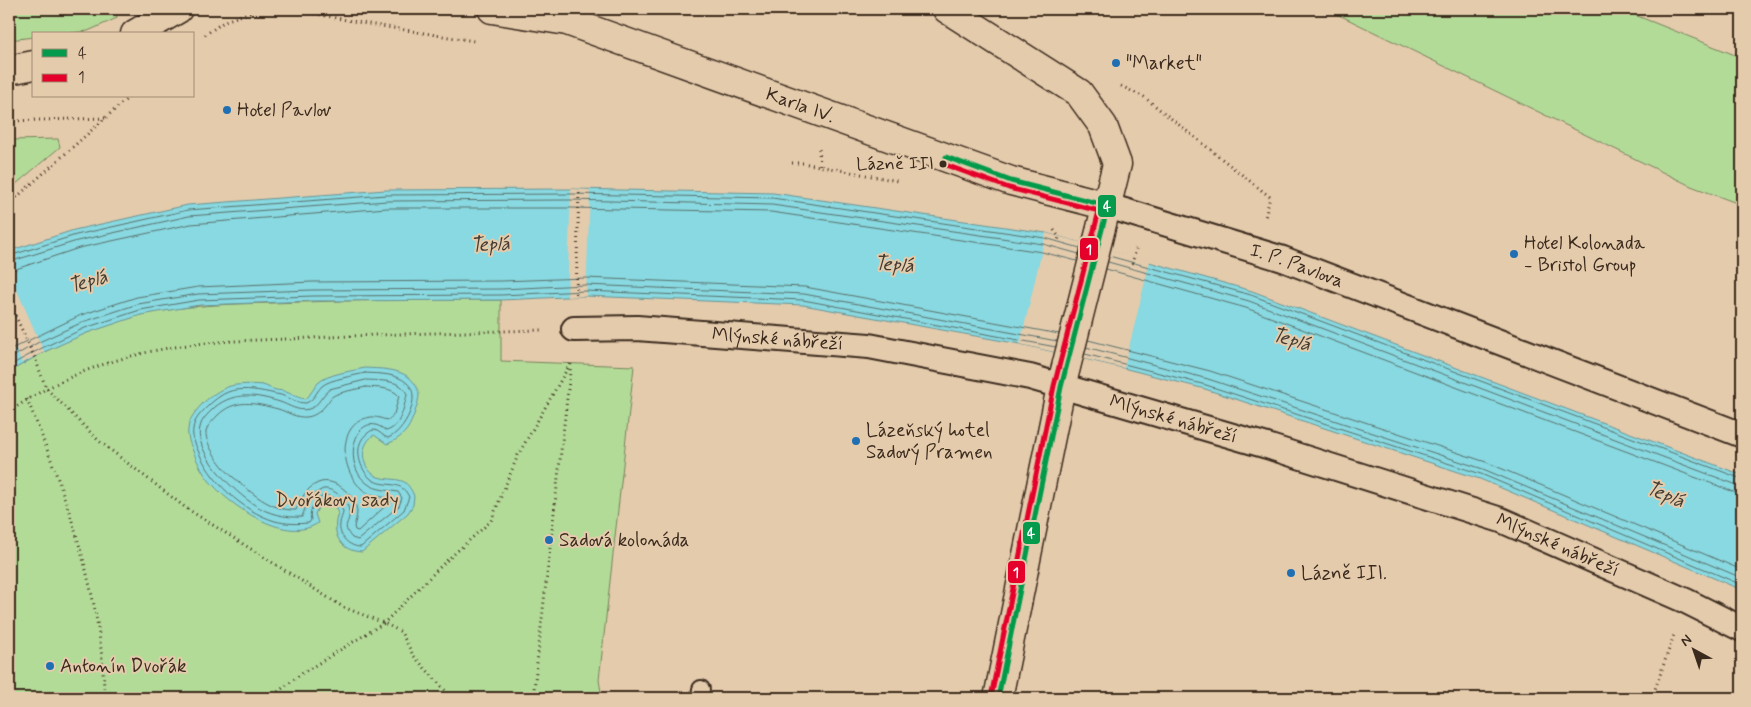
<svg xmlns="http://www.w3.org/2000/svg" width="1751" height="707" viewBox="0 0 1751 707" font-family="Mynerve,sans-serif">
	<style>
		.green { fill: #b3db98; stroke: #77825b }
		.water { fill: #88d9e1; stroke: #699393 }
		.pier { fill: #e4cbac }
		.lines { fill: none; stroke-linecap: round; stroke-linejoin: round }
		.shore { stroke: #5a706c; stroke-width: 1 }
		.service-casing { stroke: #3b2a1e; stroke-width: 20 }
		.pedestrian-casing { stroke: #3b2a1e; stroke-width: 28 }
		.minor-casing { stroke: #3b2a1e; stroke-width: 31 }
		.path { stroke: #3b2a1e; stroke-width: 3; stroke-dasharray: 1 4; stroke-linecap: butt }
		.service { stroke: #e4cbac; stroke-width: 16 }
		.pedestrian { stroke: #e4cbac; stroke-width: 24 }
		.minor { stroke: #e4cbac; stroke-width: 28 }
		.bus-1-casing { stroke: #e4cbac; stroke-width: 9 }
		.bus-2-casing { stroke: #e4cbac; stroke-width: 9 }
		.bus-1 { stroke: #069a4c; stroke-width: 5 }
		.bus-2 { stroke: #e4002b; stroke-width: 5 }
		.poi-dot { fill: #1f6fb2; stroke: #e4cbac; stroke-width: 2 }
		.bus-dot { fill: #3b2a1e; stroke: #e4cbac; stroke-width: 2 }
		.labels { text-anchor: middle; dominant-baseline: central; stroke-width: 4; stroke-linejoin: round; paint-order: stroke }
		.bus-label { font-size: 18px; fill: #3b2a1e; stroke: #e4cbac; text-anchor: end }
		.poi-label { font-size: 19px; fill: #3b2a1e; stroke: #e4cbac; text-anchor: start }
		.street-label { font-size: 19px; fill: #3b2a1e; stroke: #e4cbac }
		.park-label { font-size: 19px; fill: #473c2a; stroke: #e4cbac }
		.water-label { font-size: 20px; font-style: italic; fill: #433c32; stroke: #e4cbac }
		.line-badge { stroke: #e4cbac; stroke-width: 2 }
		.badge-label { font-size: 14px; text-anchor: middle; font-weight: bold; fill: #fff }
	</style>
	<rect width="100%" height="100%" fill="#e4cbac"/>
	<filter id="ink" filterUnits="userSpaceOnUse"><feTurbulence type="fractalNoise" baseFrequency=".02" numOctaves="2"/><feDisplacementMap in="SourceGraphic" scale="10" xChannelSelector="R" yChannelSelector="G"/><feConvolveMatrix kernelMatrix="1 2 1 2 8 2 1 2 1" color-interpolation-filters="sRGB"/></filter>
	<g filter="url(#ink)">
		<g class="green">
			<polygon points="9,9 115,9 117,18 88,31 61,34 34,34 34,37 9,40"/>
			<polygon points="1340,9 1620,9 1735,55 1742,45 1742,205 1691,186 1337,14"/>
			<polygon points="58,139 60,147 9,190 9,140"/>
			<path d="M501,300v61l133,5 -35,314 3,18h-593v-326c40,-25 86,-45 132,-57 43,-10 88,-11 132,-12 76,-3 152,-3 228,-3z"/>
		</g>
		<g class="water">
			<polygon points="571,189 773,193 1046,233 1252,291 1742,475 1742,590 1480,479 1205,389 1123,368 1020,344 803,305 586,296 501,300 313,301 200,305 141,315 87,333 44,352 9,372 9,251 74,230 188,205 386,190"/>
			<path d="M365,368c15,1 32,0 45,10 4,4 9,11 9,17 0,7 -7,27 -11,33 -5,8 -13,13 -21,16l-13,-9c-16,11 -13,34 4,42 8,3 17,1 24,4 6,2 10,10 12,15l-1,9 -5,8 -46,39c-23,-1 -31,-19 -24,-39l-4,-8 -8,-5 -7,6 -4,8 3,9c-30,21 -83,-14 -104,-37 -10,-10 -16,-22 -21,-35 -3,-7 -6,-14 -5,-22 1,-11 8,-18 15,-26 9,-8 21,-17 33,-18 8,-1 18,-1 27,0 4,1 6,3 10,4 4,2 8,1 11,2 8,3 13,7 22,8 5,-5 8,-12 12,-16 9,-9 34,-12 47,-15z"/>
		</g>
		<g class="pier">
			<polygon points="571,189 590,190 586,296 567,297"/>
			<polygon points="1046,233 1150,261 1124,368 1020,344"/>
			<polygon points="9,272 44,352 22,363 9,333"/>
		</g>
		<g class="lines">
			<g class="shore">
				<polyline points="9,256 76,235 188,210 386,195 571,194 772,198 1045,238 1080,248"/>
				<polyline points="1109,256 1251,295 1742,479"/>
				<polyline points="9,262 77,241 189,216 387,201 570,200 772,205 1043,244 1079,254"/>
				<polyline points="1108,262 1249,301 1737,485 1742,485"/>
				<polyline points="1106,269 1246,308 1734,492 1742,493"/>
				<polyline points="9,270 16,269 79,248 191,224 387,208 570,208 771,212 1042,252 1077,261"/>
				<polyline points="1088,340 1210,371 1486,462 1742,570"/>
				<polyline points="1086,347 1208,379 1483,469 1742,578"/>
				<polyline points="9,350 81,315 137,297 198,287 312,282 501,281 585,278 805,287 1059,334"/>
				<polyline points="1085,354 1206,385 1481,474 1742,585"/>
				<polyline points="9,359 39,342 83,322 138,304 198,294 312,290 501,289 585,285 804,294 1057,341"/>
				<polyline points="9,366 42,348 85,328 140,310 199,300 313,296 501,295 585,291 803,300 1056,347"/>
				<path d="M365,373c14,1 31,0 42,10 16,13 -3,49 -19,55 -4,-1 -9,-7 -13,-8 -3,0 -5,1 -7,3 -15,10 -10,34 2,45 13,12 30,-1 39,19l-5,13 -43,37c-12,0 -23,-11 -21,-23 0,-5 3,-8 3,-13 -4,-7 -10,-17 -20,-15 -8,6 -15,13 -12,24l-2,3c-11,1 -23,1 -34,-2 -33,-10 -66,-41 -78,-73 -3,-7 -5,-12 -4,-19 1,-9 7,-15 14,-22 7,-7 18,-16 29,-17 16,-2 30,2 45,5 9,3 15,8 25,8 8,-3 10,-11 16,-17 8,-7 32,-10 43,-13z"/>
				<path d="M366,380c14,1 37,-1 41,15 -4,14 -6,32 -21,36 -29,-26 -47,33 -18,53 8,6 19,6 30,8l4,6 -3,8 -41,34 -6,-2c-12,-14 -1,-14 -3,-27 -1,-11 -15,-23 -26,-22 -13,6 -17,16 -21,28 -16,1 -34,-3 -47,-12 -20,-12 -65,-55 -54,-81 2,-6 9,-12 14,-17 20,-16 42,-12 65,-5 9,3 18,10 29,7 10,-3 13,-15 21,-20z"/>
				<path d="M366,387c11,1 26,0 33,9l-5,18 -5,6c-6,0 -11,-4 -18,-3 -35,5 -31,54 -9,72 8,7 18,8 29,9l1,2 -34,31 -3,-1 -1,-3c1,-5 3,-10 3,-15 -1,-17 -23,-36 -39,-29 -12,5 -17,16 -22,27 -26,1 -45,-18 -63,-33 -10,-8 -28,-32 -27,-45 1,-7 7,-11 11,-16 18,-18 38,-13 61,-7 10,3 17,9 29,8 9,-1 16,-8 21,-15 1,-1 3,-5 5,-6 6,-4 25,-7 33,-9z"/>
			</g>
			<defs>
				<polyline id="service" points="700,698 701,689"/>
				<g id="pedestrian">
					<path id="s1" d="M1108,206l175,53 459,176"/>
					<path id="s2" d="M574,329l63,-1 232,18 161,31 237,69 234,74 185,81 56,28"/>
				</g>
				<g id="minor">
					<path id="s3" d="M492,9l75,12 444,160 97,25"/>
					<polyline points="947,9 1079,93 1103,126 1117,164 1061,387 998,698"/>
					<polyline points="135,34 178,9"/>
					<polyline points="9,70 34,65"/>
				</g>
			</defs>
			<use href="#service" class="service-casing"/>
			<use href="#pedestrian" class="pedestrian-casing"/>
			<use href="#minor" class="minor-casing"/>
			<g class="path">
				<polyline points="270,9 296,10 362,23 474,41"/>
				<polyline points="205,35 225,21 259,9"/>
				<polyline points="1121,86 1144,97 1270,197 1265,218"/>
				<polyline points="9,121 105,118"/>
				<polyline points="819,149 820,167"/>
				<polyline points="792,163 803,163 898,181"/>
				<polyline points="9,204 130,96"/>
				<polyline points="1054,230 1059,237 1058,242"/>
				<polyline points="1132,264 1136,249"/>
				<polyline points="576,294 579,192"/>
				<polyline points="9,302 35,358 46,388 99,441 186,508 343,607 384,623 401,632 413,655 452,698"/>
				<path d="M27,399c37,90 77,201 77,299"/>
				<path d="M9,412c54,-39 120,-60 187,-68 37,-4 76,-4 113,-6 78,-4 155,-6 232,-8"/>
				<polyline points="270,698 301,674 384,623 444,563 491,521 518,455 570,364"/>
				<polyline points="436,698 446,694"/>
				<polyline points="533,698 571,363"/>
				<polyline points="1652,698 1675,632"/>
			</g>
			<use href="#service" class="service"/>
			<use href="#pedestrian" class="pedestrian"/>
			<use href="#minor" class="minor"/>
			<defs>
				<polyline id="bus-1" points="946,157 1011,181 1108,206 1061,387 998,698"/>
				<polyline id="bus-2" points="943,164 1009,188 1099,211 1054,386 991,697"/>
			</defs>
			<use href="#bus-1" class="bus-1-casing"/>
			<use href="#bus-2" class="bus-2-casing"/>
			<use href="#bus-1" class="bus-1"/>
			<use href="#bus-2" class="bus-2"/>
		</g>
	</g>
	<g class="poi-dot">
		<circle cx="1116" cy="63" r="5"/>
		<circle cx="227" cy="110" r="5"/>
		<circle cx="1514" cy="254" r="5"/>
		<circle cx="856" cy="441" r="5"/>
		<circle cx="549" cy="540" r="5"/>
		<circle cx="1291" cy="573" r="5"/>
		<circle cx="50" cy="666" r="5"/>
	</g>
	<circle class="bus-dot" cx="943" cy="164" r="4.5"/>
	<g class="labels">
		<g class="bus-label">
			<text x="934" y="164">Lázně III</text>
		</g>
		<g class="poi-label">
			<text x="1126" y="63">"Market"</text>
			<text x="237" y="110">Hotel Pavlov</text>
			<text x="1524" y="243">Hotel Kolonada<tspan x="1524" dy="22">- Bristol Group</tspan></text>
			<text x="866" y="430">Lázeňský hotel<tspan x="866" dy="22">Sadový Pramen</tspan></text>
			<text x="559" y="540">Sadová kolonáda</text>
			<text x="1301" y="573">Lázně III.</text>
			<text x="60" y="666">Antonín Dvořák</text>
		</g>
		<g class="street-label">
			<text stroke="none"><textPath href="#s3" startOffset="324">Karla IV.</textPath></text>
			<text stroke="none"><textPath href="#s1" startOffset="198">I. P. Pavlova</textPath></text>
			<text stroke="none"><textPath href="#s2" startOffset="204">Mlýnské nábřeží</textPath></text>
			<text stroke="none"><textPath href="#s2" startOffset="609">Mlýnské nábřeží</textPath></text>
			<text stroke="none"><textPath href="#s2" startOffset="1014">Mlýnské nábřeží</textPath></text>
		</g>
		<g class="park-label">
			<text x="337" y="500">Dvořákovy sady</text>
		</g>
		<g class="water-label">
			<text transform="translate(490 245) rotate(-3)">Teplá</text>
			<text transform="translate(894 265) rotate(4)">Teplá</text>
			<text transform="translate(88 282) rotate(-16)">Teplá</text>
			<text transform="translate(1291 340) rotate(16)">Teplá</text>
			<text transform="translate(1665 495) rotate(23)">Teplá</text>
		</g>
	</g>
	<g class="line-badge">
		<rect x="1097" y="194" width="20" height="24" rx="5" fill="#069a4c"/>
		<rect x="1079" y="237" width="20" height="24" rx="5" fill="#e4002b"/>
		<rect x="1022" y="521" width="19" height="24" rx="5" fill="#069a4c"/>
		<rect x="1007" y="560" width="19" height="24" rx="5" fill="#e4002b"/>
	</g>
	<g class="badge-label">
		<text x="1107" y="211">4</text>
		<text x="1089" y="254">1</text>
		<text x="1031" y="538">4</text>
		<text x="1016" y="577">1</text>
	</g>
	<rect width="1751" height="707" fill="none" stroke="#e4cbac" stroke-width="30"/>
	<rect x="15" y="15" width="1721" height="677" fill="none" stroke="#3b2a1e" stroke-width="2" filter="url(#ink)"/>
	<rect x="32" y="32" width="162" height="65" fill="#e4cbac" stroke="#a08b73"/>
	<rect x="42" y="49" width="25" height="8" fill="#069a4c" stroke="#a08b73"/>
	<text x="78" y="58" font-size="15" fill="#3b2a1e">4</text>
	<rect x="42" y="74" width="25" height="8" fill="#e4002b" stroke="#a08b73"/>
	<text x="78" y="82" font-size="15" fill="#3b2a1e">1</text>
	<g transform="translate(1694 650) rotate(320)" stroke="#e4cbac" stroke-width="4" paint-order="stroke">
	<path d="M0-4L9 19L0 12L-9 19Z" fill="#3b2a1e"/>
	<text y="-8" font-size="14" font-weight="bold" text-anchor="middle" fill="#3b2a1e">N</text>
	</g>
</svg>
